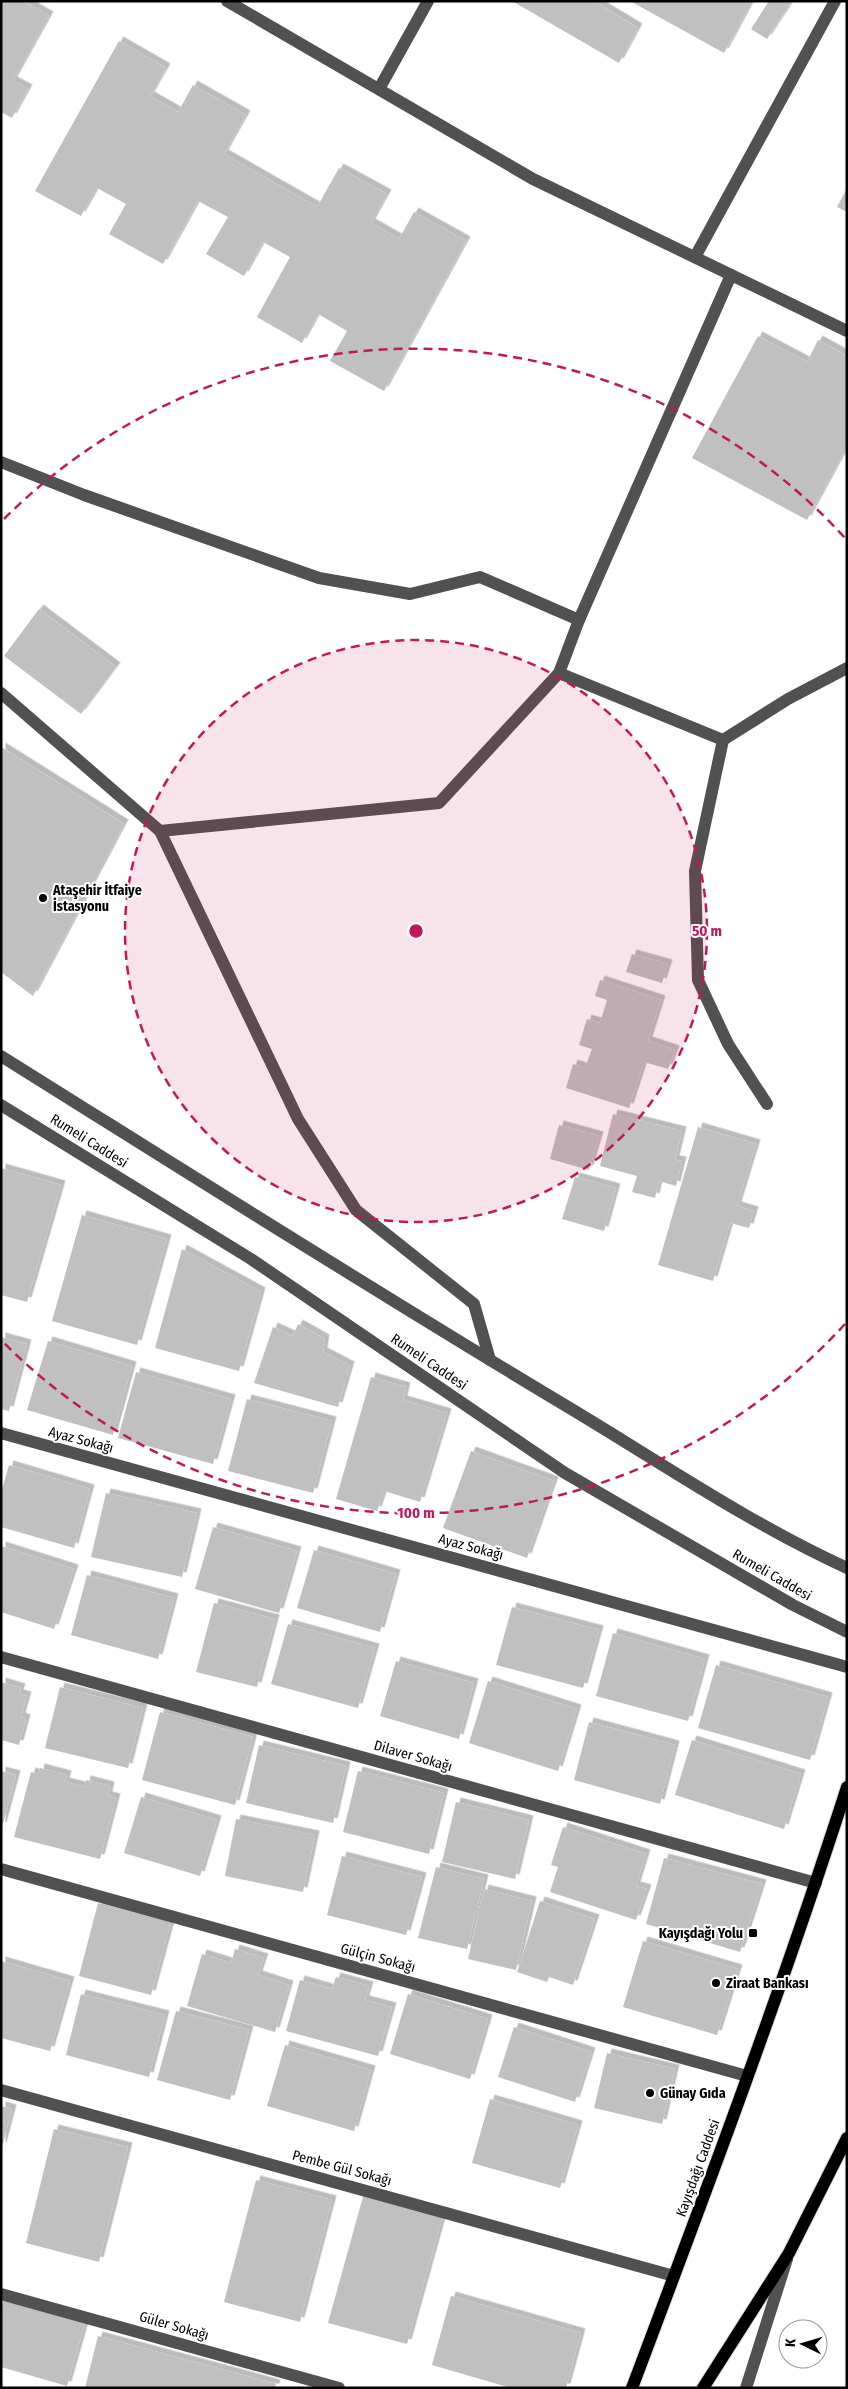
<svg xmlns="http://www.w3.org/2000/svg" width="848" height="2389" viewBox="0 0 848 2389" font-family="'Fira Sans Condensed',sans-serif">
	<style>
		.building { fill: #c0c0c0; filter: url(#shadow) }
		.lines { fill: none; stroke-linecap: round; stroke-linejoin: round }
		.major-casing { stroke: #dbdbdb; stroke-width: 14 }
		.minor { stroke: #515151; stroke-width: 12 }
		.major { stroke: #000; stroke-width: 12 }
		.ring { fill: none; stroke: #c2185b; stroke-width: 2.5; stroke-dasharray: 9 6 }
		.poi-dot { fill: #000; stroke: #fff; stroke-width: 2 }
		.labels { text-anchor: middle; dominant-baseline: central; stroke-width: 4; stroke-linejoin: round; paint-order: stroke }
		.poi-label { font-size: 14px; font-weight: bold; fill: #000; stroke: #fff; text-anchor: start }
		.street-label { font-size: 14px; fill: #000; stroke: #fff }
		.centre { fill: #c2185b; stroke: #fff; stroke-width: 2.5 }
		.ring-label { font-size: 15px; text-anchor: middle; font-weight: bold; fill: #c2185b; stroke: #fff; stroke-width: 4; stroke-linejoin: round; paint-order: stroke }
	</style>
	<defs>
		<filter id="shadow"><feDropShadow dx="4.5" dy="-4.5" stdDeviation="0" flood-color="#0004"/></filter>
	</defs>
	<rect width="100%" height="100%" fill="#fff"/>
	<g class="building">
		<polygon points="1,1 23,1 49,16 13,81 28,89 12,118 1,112"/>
		<polygon points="512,1 593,1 638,28 619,63"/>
		<polygon points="630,1 752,1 724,53"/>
		<polygon points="769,1 792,1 767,39 751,29"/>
		<polygon points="119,41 166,68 150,96 178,112 193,85 246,115 224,154 317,207 339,168 387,194 371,223 399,239 414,212 466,241 384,391 330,361 347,331 318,314 302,343 257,317 290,257 263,242 244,276 206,254 228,217 198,201 163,264 109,234 126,204 97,188 81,216 35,191"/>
		<polygon points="847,188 847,212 837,207"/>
		<polygon points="758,336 807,362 818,340 847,356 847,446 807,520 692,458"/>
		<polygon points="39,609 116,667 81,714 4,656"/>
		<polygon points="1,747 124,824 33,996 1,972"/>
		<polygon points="632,954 668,964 662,983 626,972"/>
		<polygon points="600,980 661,1000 648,1041 675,1050 668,1069 644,1062 629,1108 566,1088 573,1064 585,1068 592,1049 579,1045 587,1019 600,1023 607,1000 595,996"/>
		<polygon points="613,1114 682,1131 675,1160 682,1161 676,1186 659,1181 655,1198 632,1192 637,1176 600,1166"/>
		<polygon points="559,1125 599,1136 589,1170 550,1159"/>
		<polygon points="698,1127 756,1144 737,1206 754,1211 749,1228 730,1223 713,1281 658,1265"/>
		<polygon points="1,1168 61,1185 27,1302 1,1295"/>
		<polygon points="575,1177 616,1188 604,1231 562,1219"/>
		<polygon points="82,1215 167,1239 137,1345 52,1321"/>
		<polygon points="182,1249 261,1292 239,1371 155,1348"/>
		<polygon points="298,1324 325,1339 323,1352 350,1366 338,1407 254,1383 273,1327 293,1336"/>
		<polygon points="1,1337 27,1344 9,1411 1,1409"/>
		<polygon points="48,1341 132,1366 113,1435 27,1410"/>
		<polygon points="136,1372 231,1399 213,1464 118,1438"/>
		<polygon points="371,1377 406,1387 403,1400 447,1413 420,1502 384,1491 377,1511 336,1499"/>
		<polygon points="247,1399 332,1421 313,1493 228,1471"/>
		<polygon points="471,1451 554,1481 527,1558 443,1528"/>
		<polygon points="9,1465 90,1489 74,1548 1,1527 1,1493"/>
		<polygon points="106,1493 197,1513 182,1577 91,1557"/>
		<polygon points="213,1527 297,1551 279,1613 195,1589"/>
		<polygon points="1,1546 74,1569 54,1629 1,1612"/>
		<polygon points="314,1550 396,1574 380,1632 297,1608"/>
		<polygon points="87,1575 174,1598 158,1659 71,1635"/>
		<polygon points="214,1603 275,1619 257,1687 196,1672"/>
		<polygon points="512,1607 599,1630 583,1688 496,1665"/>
		<polygon points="288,1624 375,1648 358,1708 271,1684"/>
		<polygon points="613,1633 705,1659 688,1721 596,1696"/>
		<polygon points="396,1661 474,1683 459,1739 380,1716"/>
		<polygon points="716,1665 828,1697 810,1760 698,1728"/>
		<polygon points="488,1681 577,1709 558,1771 469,1743"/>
		<polygon points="1,1682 21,1688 19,1694 27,1696 21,1717 26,1719 19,1745 1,1740"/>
		<polygon points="60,1687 143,1708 128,1768 45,1748"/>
		<polygon points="160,1712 253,1737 235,1805 142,1780"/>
		<polygon points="589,1722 675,1745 660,1804 574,1780"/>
		<polygon points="692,1740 801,1774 784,1829 675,1795"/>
		<polygon points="259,1745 346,1766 333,1823 246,1803"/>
		<polygon points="40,1768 67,1775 65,1782 85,1787 86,1780 110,1786 108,1796 116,1798 100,1859 14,1837 31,1772 39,1774"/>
		<polygon points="1,1771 16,1775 2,1827 1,1827"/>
		<polygon points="358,1771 444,1793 429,1854 343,1832"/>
		<polygon points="141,1797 217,1820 200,1876 124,1853"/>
		<polygon points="456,1802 529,1820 515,1879 442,1862"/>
		<polygon points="236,1819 315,1835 303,1892 225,1876"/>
		<polygon points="563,1827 646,1854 636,1886 647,1889 636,1920 550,1892 558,1867 551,1865"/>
		<polygon points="342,1856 422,1877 406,1935 327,1915"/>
		<polygon points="664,1858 762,1884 740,1952 646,1924"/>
		<polygon points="436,1867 484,1879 467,1949 418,1938"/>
		<polygon points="484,1889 532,1901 516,1970 468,1959"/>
		<polygon points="540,1901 595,1919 573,1985 549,1977 547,1982 517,1972"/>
		<polygon points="98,1903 171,1922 151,1995 79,1976"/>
		<polygon points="643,1941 738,1969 717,2035 623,2007"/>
		<polygon points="235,1949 264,1958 258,1975 289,1985 275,2032 187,2006 202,1954 231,1963"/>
		<polygon points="1,1961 70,1981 50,2051 1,2038"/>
		<polygon points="336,1977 369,1986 365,2000 392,2007 378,2056 286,2031 300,1980 332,1989"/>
		<polygon points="81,1994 165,2015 149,2077 66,2055"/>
		<polygon points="408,1994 488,2019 470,2079 390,2054"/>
		<polygon points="176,2011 249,2030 230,2100 157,2080"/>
		<polygon points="514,2027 591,2052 575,2102 498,2077"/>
		<polygon points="285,2045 371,2070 354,2131 267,2106"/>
		<polygon points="607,2053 675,2069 662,2124 594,2108"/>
		<polygon points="490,2099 578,2125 560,2188 472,2163"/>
		<polygon points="1,2106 12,2109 2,2147 1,2146"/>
		<polygon points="54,2129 128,2147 99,2262 26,2243"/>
		<polygon points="256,2180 332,2200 300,2322 224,2302"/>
		<polygon points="364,2193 443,2215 407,2344 328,2323"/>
		<polygon points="451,2296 581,2333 566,2388 511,2388 432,2365"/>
		<polygon points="4,2299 85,2323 67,2386 1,2367 1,2309"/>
		<polygon points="98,2336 276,2384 275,2388 85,2388"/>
	</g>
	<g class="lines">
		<defs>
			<g id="major">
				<path d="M632,2388c75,-199 150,-399 215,-601"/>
				<polyline points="703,2388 789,2253 847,2138"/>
			</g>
		</defs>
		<use href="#major" class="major-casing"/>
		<g class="minor">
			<polyline points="227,1 533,179 847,331"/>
			<polyline points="379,89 428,1"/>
			<polyline points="695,257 835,1"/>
			<polyline points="1,462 84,495 319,578 410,594 480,577 579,620"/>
			<polyline points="559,673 723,740 788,699 847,668"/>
			<polyline points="1,693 160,831 439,803 559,673 579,620 731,275"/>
			<polyline points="723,740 695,871 698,980 728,1044 767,1104"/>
			<polyline points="160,831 298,1119 356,1210 474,1304 490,1360"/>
			<path d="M1,1056c187,117 373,235 562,348 94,56 184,118 284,164"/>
			<polyline points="1,1105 251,1259 565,1473 793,1605 847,1632"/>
			<polyline points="1,1433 847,1667"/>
			<polyline points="1,1657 816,1883"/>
			<polyline points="1,1869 747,2076"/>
			<polyline points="1,2090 674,2276"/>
			<polyline points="1,2294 339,2388"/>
			<polyline points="746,2388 787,2259"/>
		</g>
		<use href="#major" class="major"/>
	</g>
	<circle cx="416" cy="931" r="291" fill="#c2185b" fill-opacity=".12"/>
	<g class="ring">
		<circle cx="416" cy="931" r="291"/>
		<path d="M845 1324A582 582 0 0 1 4 1343M4 519A582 582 0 0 1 845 538"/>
	</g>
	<g class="poi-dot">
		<circle cx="43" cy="898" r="5"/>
		<rect x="748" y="1928" width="10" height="10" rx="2.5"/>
		<circle cx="716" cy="1983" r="5"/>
		<circle cx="650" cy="2093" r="5"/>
	</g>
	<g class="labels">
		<g class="poi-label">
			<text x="53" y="890">Ataşehir İtfaiye<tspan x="53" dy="16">İstasyonu</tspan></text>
			<text x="743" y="1933" text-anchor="end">Kayışdağı Yolu</text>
			<text x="726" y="1983">Ziraat Bankası</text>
			<text x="660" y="2093">Günay Gıda</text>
		</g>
		<g class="street-label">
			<text transform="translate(89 1141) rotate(32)">Rumeli Caddesi</text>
			<text transform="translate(429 1362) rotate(34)">Rumeli Caddesi</text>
			<text transform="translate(81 1440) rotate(15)">Ayaz Sokağı</text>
			<text transform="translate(471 1547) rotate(15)">Ayaz Sokağı</text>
			<text transform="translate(772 1575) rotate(30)">Rumeli Caddesi</text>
			<text transform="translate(413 1756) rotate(16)">Dilaver Sokağı</text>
			<text transform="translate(378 1958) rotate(15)">Gülçin Sokağı</text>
			<text transform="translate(342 2168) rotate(15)">Pembe Gül Sokağı</text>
			<text transform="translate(698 2168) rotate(-70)">Kayışdağı Caddesi</text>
			<text transform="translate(174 2326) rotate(16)">Güler Sokağı</text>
		</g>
	</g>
	<circle cx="416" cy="931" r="8" class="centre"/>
	<g class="ring-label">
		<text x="707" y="936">50 m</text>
		<text x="416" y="1518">100 m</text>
	</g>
	<rect width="848" height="2389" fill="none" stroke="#000000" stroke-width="5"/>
	<g transform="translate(803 2344) rotate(275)"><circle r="24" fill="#ffffff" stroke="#999999"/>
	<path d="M0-4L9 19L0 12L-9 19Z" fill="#000000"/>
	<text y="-8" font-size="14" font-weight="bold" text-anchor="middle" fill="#000000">K</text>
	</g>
</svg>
